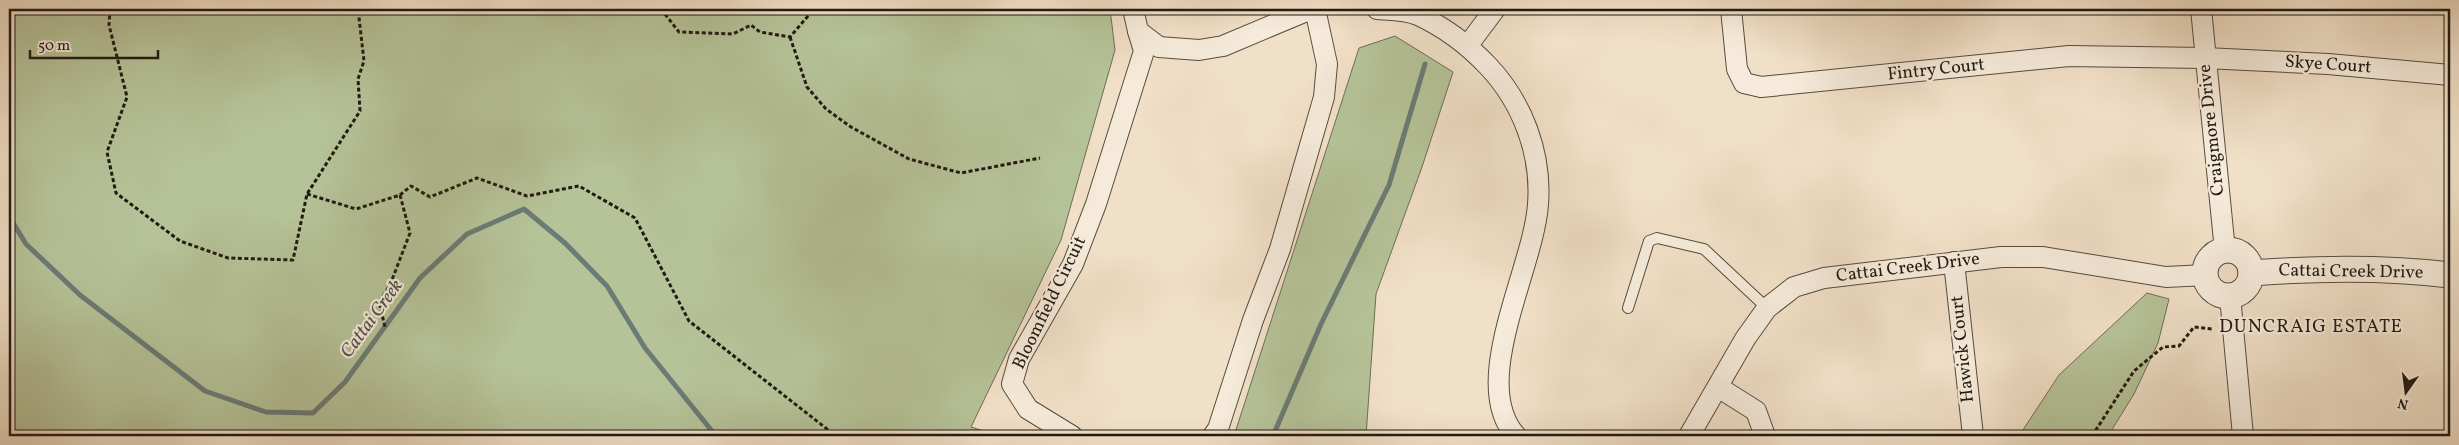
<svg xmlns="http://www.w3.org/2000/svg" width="2459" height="445" viewBox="0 0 2459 445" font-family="Vollkorn,serif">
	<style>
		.green { fill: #b6c399; stroke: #6c6e55 }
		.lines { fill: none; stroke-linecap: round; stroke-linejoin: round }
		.stream { stroke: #6a7c75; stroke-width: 5 }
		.service-casing { stroke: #554c3f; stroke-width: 12 }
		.minor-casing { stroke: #554c3f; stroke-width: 22 }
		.tertiary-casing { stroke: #554c3f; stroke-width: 27 }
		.path { stroke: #211a11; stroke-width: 3; stroke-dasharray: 4 2.5; stroke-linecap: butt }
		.service { stroke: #f6ebdb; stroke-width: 10 }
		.minor { stroke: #f6ebdb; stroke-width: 20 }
		.tertiary { stroke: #f6ebdb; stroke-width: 25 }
		.labels { text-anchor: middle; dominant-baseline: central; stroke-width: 4.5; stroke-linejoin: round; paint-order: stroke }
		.street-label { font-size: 18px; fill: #211a11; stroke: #f6ebdb }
		.water-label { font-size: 19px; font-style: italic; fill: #4c534b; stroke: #f6ebdb }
		.neighbourhood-label { font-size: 19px; letter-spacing: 1px; fill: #211a11; stroke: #f6ebdb }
	</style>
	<rect width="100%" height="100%" fill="#f1e0c8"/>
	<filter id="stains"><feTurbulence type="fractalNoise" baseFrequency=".004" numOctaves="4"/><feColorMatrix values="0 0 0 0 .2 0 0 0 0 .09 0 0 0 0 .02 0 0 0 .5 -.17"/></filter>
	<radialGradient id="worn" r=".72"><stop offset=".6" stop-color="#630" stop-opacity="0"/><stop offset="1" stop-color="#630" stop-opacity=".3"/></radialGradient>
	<g class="green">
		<polygon points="9,9 1110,9 1115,50 1061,240 971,427 1000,436 9,436"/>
		<polygon points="1395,36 1453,72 1422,167 1376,294 1366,436 1234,436 1359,48"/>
		<polygon points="2147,293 2169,299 2158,343 2134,394 2108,436 2019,436 2059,375"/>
	</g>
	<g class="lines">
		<g class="stream">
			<polyline points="9,216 26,244 80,295 205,391 266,412 313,413 345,382 420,278 467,234 524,209 565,243 607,286 645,348 716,436"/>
			<polyline points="1273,436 1321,324 1389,185 1425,64"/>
		</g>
		<defs>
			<polyline id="service" points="1628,308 1649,241 1657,238 1704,249 1767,308"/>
			<g id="minor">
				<polyline points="1133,9 1138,31 1159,47 1199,50 1223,46 1311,9"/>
				<path d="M1377,9c12,1 29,1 41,6 26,12 50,30 70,51 34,36 54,87 50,138 -4,64 -70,179 -22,232"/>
				<polyline points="1731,9 1737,69 1744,83 1761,87 2069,56 2205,58 2328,64 2450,75"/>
				<polyline points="2201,9 2225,251"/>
				<polyline points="1468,45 1495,9"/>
				<polyline points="1954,262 1973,436"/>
				<polyline points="2230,296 2243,436"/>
				<polyline points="1718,387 1756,411 1765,436"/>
				<polyline points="1072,436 1028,409 1012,384 1019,359 1073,264 1096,204 1144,51 1138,31"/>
				<polyline points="1213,436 1218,429 1253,320 1280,249 1324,97 1327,64 1315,9"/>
				<polyline points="1689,436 1745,339 1767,308 1794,287 1824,278 2001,257 2043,257 2166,277 2206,275"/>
			</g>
			<g id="tertiary">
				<circle cx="2228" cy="273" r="23"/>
				<path d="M2251,273c66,-5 134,-6 199,2"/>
			</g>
		</defs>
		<use href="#service" class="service-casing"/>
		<use href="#minor" class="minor-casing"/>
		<use href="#tertiary" class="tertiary-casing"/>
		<g class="path">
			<polyline points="110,9 109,25 127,97 107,152 116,193 180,241 228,258 293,260 307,194 360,111 358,79 364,61 358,9"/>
			<polyline points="661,9 679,32 733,34 751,25 760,32 790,37 814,9"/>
			<polyline points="790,37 807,87 826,109 851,127 909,159 961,173 1040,158"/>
			<polyline points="307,194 356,209 400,195 410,233 390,285 379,302 385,327"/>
			<polyline points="400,195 411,186 430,197 477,178 527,196 579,186 635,218 689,321 836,436"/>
			<polyline points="2092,436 2134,371 2163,347 2179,346 2194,327 2212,329"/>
		</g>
		<use href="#service" class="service"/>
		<use href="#minor" class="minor"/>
		<use href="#tertiary" class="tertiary"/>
	</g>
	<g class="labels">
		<g class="street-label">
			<text transform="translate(2328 65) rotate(4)">Skye Court</text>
			<text transform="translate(1936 70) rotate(-6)">Fintry Court</text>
			<text transform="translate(2212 130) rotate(-96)">Craigmore Drive</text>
			<text transform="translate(1908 268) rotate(-7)">Cattai Creek Drive</text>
			<text transform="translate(2351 272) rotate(1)">Cattai Creek Drive</text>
			<text transform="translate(1050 303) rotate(-64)">Bloomfield Circuit</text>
			<text transform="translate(1963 349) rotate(-96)">Hawick Court</text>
		</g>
		<g class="water-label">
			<text transform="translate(372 319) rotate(-54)">Cattai Creek</text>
		</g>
		<g class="neighbourhood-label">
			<text x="2311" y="327">DUNCRAIG ESTATE</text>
		</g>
	</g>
	<rect width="2459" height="445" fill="none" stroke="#f1e0c8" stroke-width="30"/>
	<rect x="10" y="10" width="2439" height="425" fill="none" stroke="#211a11" stroke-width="2.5"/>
	<rect x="15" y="15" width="2429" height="415" fill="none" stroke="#211a11"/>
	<g transform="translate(2406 392) rotate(194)" stroke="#f6ebdb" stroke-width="4" paint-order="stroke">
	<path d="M0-4L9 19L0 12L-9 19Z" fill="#211a11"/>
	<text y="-8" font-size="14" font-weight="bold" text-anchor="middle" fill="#211a11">N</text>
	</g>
	<path d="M30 50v8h128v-8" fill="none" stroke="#211a11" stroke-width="2.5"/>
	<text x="38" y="50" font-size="15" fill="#211a11" stroke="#f6ebdb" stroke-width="4" paint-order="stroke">50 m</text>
	<rect width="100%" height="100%" filter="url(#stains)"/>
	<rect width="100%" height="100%" fill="url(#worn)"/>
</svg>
